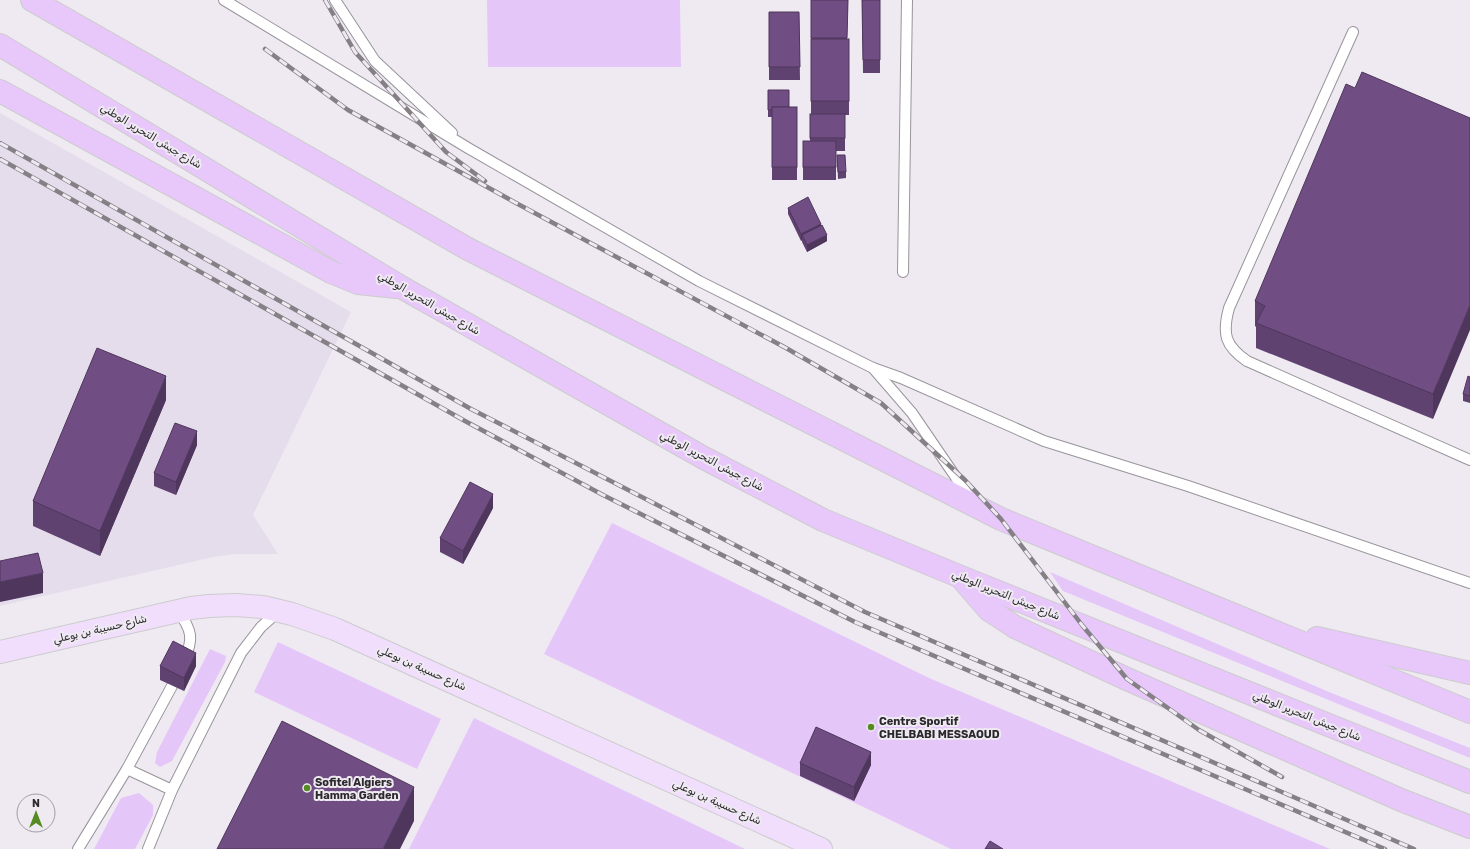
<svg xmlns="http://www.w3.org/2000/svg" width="1470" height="849" viewBox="0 0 1470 849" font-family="Rubik,Vazirmatn,sans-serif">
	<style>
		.built { fill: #e6ddec }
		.green { fill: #e5c6f8 }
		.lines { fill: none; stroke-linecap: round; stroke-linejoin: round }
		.lane-casing { stroke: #98949b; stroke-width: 12 }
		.primary-casing { stroke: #ccc; stroke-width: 24 }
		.highway-casing { stroke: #ccc; stroke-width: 24 }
		.lane { stroke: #fff; stroke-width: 10 }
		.primary { stroke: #f1defd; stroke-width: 22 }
		.highway { stroke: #e8c8fb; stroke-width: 22 }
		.rail-casing { stroke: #848086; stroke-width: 4.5 }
		.rail { stroke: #efeaf2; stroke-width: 3; stroke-dasharray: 9; stroke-linecap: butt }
		.wall { fill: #604271 }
		.shaded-wall { fill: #4e365c }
		.building { fill: #704d83; stroke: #4e365c }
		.poi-dot { fill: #568b23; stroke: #efeaf2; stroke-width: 1.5 }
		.labels { text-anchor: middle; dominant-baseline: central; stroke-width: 4; stroke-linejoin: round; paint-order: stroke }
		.street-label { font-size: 11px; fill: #2b292c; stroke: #efeaf2 }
		.poi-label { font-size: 11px; font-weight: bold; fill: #2b292c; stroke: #efeaf2; text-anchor: start }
	</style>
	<rect width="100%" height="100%" fill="#efeaf2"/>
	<polygon class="built" points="0,113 351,312 253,515 278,554 235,554 213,557 0,606"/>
	<g class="green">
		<polygon points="487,0 680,0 681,67 488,67"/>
		<polygon points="612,523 929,678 1330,849 951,849 544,654"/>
		<polygon points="1050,572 1329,692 1470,748 1470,758 1063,591"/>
		<polygon points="278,642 441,719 417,769 254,692"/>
		<polygon points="210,649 226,656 225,662 172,761 160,767 155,763 157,752"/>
		<polygon points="474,718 745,849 409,849"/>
		<polygon points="139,793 153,805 153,815 135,849 94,849 121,798"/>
	</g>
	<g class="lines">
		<defs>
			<g id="lane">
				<polyline points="224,0 468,148 699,281 873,368 912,413 970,498"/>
				<polyline points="335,0 375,61 452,133"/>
				<path d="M1353,32l-124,276c-7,26 -4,38 18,53l223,99"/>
				<polyline points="903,272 907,0"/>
				<polyline points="873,368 901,378 1044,441 1188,486 1470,583"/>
				<path d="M178,611c14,19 16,28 6,49"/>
				<polyline points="127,769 172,790"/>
				<polyline points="78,849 127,769 172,686"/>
				<polyline points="148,849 172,790 241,653 261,627 279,611"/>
			</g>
			<polyline id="primary" points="0,652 191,608 209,606 235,605 263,607 292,614 335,629 821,849"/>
			<g id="highway">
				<polyline points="32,0 468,249 1001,519 1470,712"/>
				<polyline points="0,45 401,287 704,458 823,520 961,577 1470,782"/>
				<polyline points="0,91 331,272 358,283 396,287"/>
				<polyline points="963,580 989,610 1015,627 1127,679 1401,800 1470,827"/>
				<polyline points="1317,638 1470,673"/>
			</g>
		</defs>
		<use href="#lane" class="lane-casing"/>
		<use href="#primary" class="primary-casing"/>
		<use href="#highway" class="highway-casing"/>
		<use href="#lane" class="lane"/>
		<use href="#primary" class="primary"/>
		<use href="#highway" class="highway"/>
		<defs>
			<g id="rail">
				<polyline points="325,0 355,52 446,152 485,181"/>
				<polyline points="265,49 348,110 516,203 786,348 881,403 965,480 1001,519 1082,625 1127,679 1199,730 1282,777"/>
				<polyline points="0,143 471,409 865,612 1414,849"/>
				<polyline points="0,159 465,421 603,495 855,622 1385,849"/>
			</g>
		</defs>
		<use href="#rail" class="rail-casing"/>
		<use href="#rail" class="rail"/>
	</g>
	<g class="wall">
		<polygon points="811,0 848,0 847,39 849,39 849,115 845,115 845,151 836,151 836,180 803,180 803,141 810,141 810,114 811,114"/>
		<polygon points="862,0 880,0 880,73 863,73"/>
		<polygon points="769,12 799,12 800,80 769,80"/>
		<polygon points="1355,88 1470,118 1433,419 1256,348 1256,327 1255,326 1255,301"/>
		<polygon points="768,90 789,107 797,107 797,180 772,180 772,117 768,117"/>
		<polygon points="837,155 846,172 846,178 838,179"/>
		<polygon points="788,208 821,225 827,241 807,252 802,242 802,240 801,241 788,214"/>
		<polygon points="1470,377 1470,403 1463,401 1463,394"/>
		<polygon points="166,400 100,556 33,526 33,501"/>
		<polygon points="197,445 176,495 154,486 154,473"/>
		<polygon points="493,508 463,564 440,552 440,538"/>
		<polygon points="160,666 196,666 184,691 160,680"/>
		<polygon points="800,763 871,765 854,801 800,776"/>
	</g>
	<g class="shaded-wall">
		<polygon points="821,224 821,230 802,235 802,240 801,241 801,234"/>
		<polygon points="827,235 827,241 807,252 807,245"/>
		<polygon points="1470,305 1470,330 1433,419 1433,394"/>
		<polygon points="166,376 166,400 100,556 100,531"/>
		<polygon points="197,431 197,445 176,495 176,482"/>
		<polygon points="493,494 493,508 463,564 463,551"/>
		<polygon points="43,573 43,593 0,602 0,582"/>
		<polygon points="196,653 196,666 184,691 184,678"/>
		<polygon points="871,752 871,765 854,801 854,787"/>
		<polygon points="414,787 414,821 400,849 383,849"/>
	</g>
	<g class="building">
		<polygon points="811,0 848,0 847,38 811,38"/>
		<polygon points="862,0 880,0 880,60 863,60"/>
		<polygon points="769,12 799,12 800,67 769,67"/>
		<rect x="811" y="39" width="38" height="62"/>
		<polygon points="1362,72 1470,118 1470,305 1433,394 1256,323 1265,306 1255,301 1346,84 1355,88"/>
		<polygon points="768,90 789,90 789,107 772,107 772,110 768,110"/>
		<rect x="772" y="107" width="25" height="60"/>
		<rect x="810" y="114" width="35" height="24"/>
		<rect x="803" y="141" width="33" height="26"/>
		<polygon points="837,155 845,155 846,172 838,172"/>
		<polygon points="808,197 821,224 801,234 788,208"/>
		<polygon points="822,225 827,235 807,245 802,235"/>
		<polygon points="97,348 166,376 100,531 33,501"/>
		<polygon points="1468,376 1470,377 1470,396 1463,394"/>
		<polygon points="175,423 197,431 176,482 154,473"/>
		<polygon points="470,482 493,494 463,551 440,538"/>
		<polygon points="38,553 43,573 0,582 0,561"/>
		<polygon points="173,641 196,653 184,678 160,666"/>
		<polygon points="282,721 414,787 383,849 217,849"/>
		<polygon points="816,727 871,752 854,787 800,763"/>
		<polygon points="990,841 1003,849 985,849"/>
	</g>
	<g class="poi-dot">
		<circle cx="871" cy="727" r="4"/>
		<circle cx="307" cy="788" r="4"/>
	</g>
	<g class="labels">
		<g class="street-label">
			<text transform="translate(151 136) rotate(31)">شارع جيش التحرير الوطني</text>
			<text transform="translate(429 303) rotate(30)">شارع جيش التحرير الوطني</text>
			<text transform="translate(712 461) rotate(28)">شارع جيش التحرير الوطني</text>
			<text transform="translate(1006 595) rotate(22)">شارع جيش التحرير الوطني</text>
			<text transform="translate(100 629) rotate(-13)">شارع حسيبة بن بوعلي</text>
			<text transform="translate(422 668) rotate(24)">شارع حسيبة بن بوعلي</text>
			<text transform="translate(1307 716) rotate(22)">شارع جيش التحرير الوطني</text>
			<text transform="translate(717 802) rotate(24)">شارع حسيبة بن بوعلي</text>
		</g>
		<g class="poi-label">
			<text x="879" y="721">Centre Sportif<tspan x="879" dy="13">CHELBABI MESSAOUD</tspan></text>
			<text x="315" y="782">Sofitel Algiers<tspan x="315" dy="13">Hamma Garden</tspan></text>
		</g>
	</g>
	<g transform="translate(36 813)"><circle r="19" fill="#efeaf2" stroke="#a19da3"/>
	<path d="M0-3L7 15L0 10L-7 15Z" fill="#568b23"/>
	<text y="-6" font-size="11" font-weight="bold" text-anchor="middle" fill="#2b292c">N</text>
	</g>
</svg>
